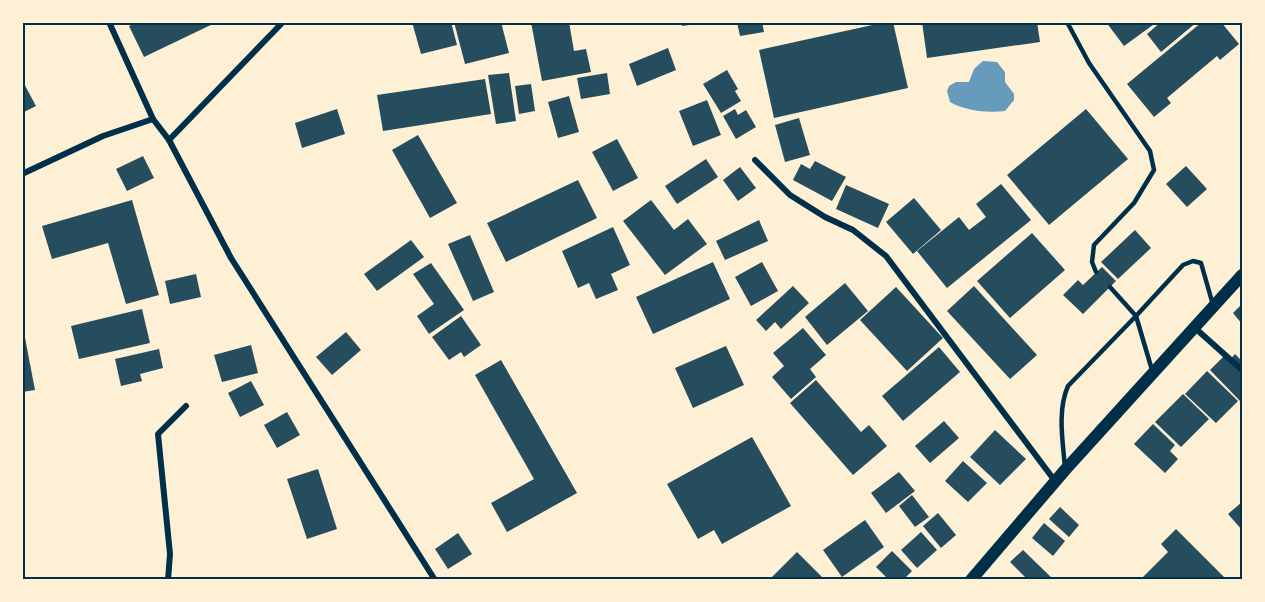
<svg xmlns="http://www.w3.org/2000/svg" width="1265" height="602" viewBox="0 0 1265 602" font-family="'Times New Roman',serif">
	<style>
		.water { fill: #669bbc }
		.building { fill: #264d5e }
		.lines { fill: none; stroke-linecap: round; stroke-linejoin: round }
		.service { stroke: #003049; stroke-width: 4.5 }
		.minor { stroke: #003049; stroke-width: 6 }
		.secondary { stroke: #003049; stroke-width: 12 }
		.neatline { fill: none; stroke: #003049; stroke-width: 2 }
	</style>
	<rect width="100%" height="100%" fill="#fdf0d5"/>
	<path class="water" d="M983,61l14,1 8,10v10l9,12v6l-9,11c-18,2 -39,0 -55,-9l-3,-11 2,-5 7,-4h13l5,-13z"/>
	<g class="building">
		<polygon points="137,22 217,22 144,57 129,26"/>
		<polygon points="412,22 451,22 457,45 421,54"/>
		<polygon points="454,22 501,22 509,53 465,64"/>
		<polygon points="531,22 569,22 574,51 586,49 591,72 542,81"/>
		<polygon points="681,22 697,22 697,24 682,26"/>
		<polygon points="737,22 762,22 764,32 740,36"/>
		<polygon points="886,22 893,22 908,88 774,118 759,50"/>
		<polygon points="922,22 1037,22 1040,42 927,58"/>
		<polygon points="1106,22 1157,22 1124,46"/>
		<polygon points="1161,22 1197,22 1161,52 1147,34"/>
		<polygon points="1202,22 1221,22 1239,44 1220,60 1217,56 1167,98 1171,103 1154,117 1127,84"/>
		<polygon points="668,48 676,70 637,86 629,64"/>
		<polygon points="727,70 738,89 735,91 741,101 721,113 703,84"/>
		<polygon points="509,73 516,121 496,124 488,75"/>
		<polygon points="607,73 610,94 581,99 577,78"/>
		<polygon points="485,79 491,114 383,131 377,95"/>
		<polygon points="22,80 36,106 22,113"/>
		<polygon points="531,84 535,111 519,114 515,86"/>
		<polygon points="569,96 579,132 558,138 548,102"/>
		<polygon points="707,100 721,135 693,146 679,111"/>
		<polygon points="337,109 345,134 302,148 295,123"/>
		<polygon points="735,109 738,115 746,110 756,127 736,139 723,116"/>
		<polygon points="1086,109 1128,159 1049,225 1007,175"/>
		<polygon points="799,118 810,155 785,162 775,125"/>
		<polygon points="418,135 457,203 430,218 392,150"/>
		<polygon points="617,139 638,178 613,191 592,152"/>
		<polygon points="143,156 154,178 127,191 116,169"/>
		<polygon points="706,159 718,177 677,204 665,186"/>
		<polygon points="815,161 846,177 832,201 793,180 801,164 810,169"/>
		<polygon points="1186,166 1207,189 1187,207 1166,184"/>
		<polygon points="740,167 756,188 738,201 723,180"/>
		<polygon points="578,180 597,218 506,262 487,223"/>
		<polygon points="1001,184 1031,220 947,288 917,251 959,217 969,230 986,217 976,204"/>
		<polygon points="846,185 889,204 878,228 836,209"/>
		<polygon points="914,198 941,230 913,254 886,222"/>
		<polygon points="132,200 159,295 126,304 108,243 52,259 42,226"/>
		<polygon points="651,200 674,230 688,219 707,244 665,275 623,221"/>
		<polygon points="759,220 768,241 725,260 716,241"/>
		<polygon points="613,227 630,265 611,274 618,290 596,299 589,283 578,288 562,251"/>
		<polygon points="1135,230 1151,248 1118,279 1101,262"/>
		<polygon points="1032,233 1065,270 1010,318 977,281"/>
		<polygon points="470,235 494,292 473,301 448,244"/>
		<polygon points="411,240 424,257 377,291 364,274"/>
		<polygon points="713,262 730,299 653,334 636,297"/>
		<polygon points="762,262 778,291 751,306 735,277"/>
		<polygon points="431,263 464,310 429,334 417,316 434,304 413,274"/>
		<polygon points="1102,267 1116,281 1083,314 1063,295 1078,280 1083,285"/>
		<polygon points="196,274 201,297 170,304 165,281"/>
		<polygon points="845,283 868,311 827,345 805,317"/>
		<polygon points="793,286 809,303 781,329 775,322 766,331 756,320"/>
		<polygon points="974,286 1037,355 1010,379 947,311"/>
		<polygon points="896,287 943,338 907,371 860,320"/>
		<polygon points="1242,304 1242,324 1233,313"/>
		<polygon points="142,309 150,343 79,359 71,326"/>
		<polygon points="461,316 481,345 464,357 461,352 449,360 432,337"/>
		<polygon points="22,322 35,390 22,392"/>
		<polygon points="803,328 826,355 810,369 816,377 791,399 772,377 784,366 773,353"/>
		<polygon points="346,332 361,350 332,375 316,357"/>
		<polygon points="251,345 258,373 222,382 214,355"/>
		<polygon points="726,346 744,385 693,408 675,368"/>
		<polygon points="939,347 960,372 903,421 882,396"/>
		<polygon points="159,349 163,368 140,374 142,381 121,386 115,359"/>
		<polygon points="1235,354 1242,361 1242,403 1210,370 1224,356 1229,361"/>
		<polygon points="501,360 577,493 507,532 491,503 534,479 475,375"/>
		<polygon points="1207,371 1238,401 1216,423 1185,394"/>
		<polygon points="816,380 861,432 869,425 887,446 853,475 790,403"/>
		<polygon points="251,381 264,405 240,417 228,393"/>
		<polygon points="1183,394 1209,419 1181,447 1155,422"/>
		<polygon points="287,412 300,435 277,448 264,425"/>
		<polygon points="944,421 959,438 930,463 915,446"/>
		<polygon points="1153,424 1175,445 1170,451 1178,459 1165,473 1134,444"/>
		<polygon points="995,430 1026,459 1000,485 970,457"/>
		<polygon points="752,437 791,506 722,544 714,530 698,539 667,484"/>
		<polygon points="963,461 987,483 968,502 945,481"/>
		<polygon points="318,469 337,529 307,539 287,479"/>
		<polygon points="899,472 915,491 886,513 871,493"/>
		<polygon points="912,495 929,517 915,527 899,506"/>
		<polygon points="1242,502 1242,530 1228,514"/>
		<polygon points="1060,507 1079,525 1069,537 1049,519"/>
		<polygon points="938,513 956,535 941,548 923,526"/>
		<polygon points="865,520 884,547 842,577 823,550"/>
		<polygon points="1044,523 1065,541 1053,556 1032,538"/>
		<polygon points="1176,529 1227,580 1140,580 1168,552 1161,544"/>
		<polygon points="921,532 937,550 917,568 901,550"/>
		<polygon points="458,533 472,554 448,569 435,549"/>
		<polygon points="1023,550 1054,580 1028,580 1010,562"/>
		<polygon points="892,551 912,571 903,580 889,580 876,567"/>
		<polygon points="797,552 823,578 822,580 769,580"/>
	</g>
	<g class="lines">
		<g class="service">
			<polyline points="1067,22 1089,63 1150,151 1154,170 1134,203 1094,245 1092,262 1096,272"/>
			<polyline points="1110,287 1136,316 1183,265 1193,261 1201,263 1213,305"/>
			<path d="M1065,468c-2,-26 -8,-57 3,-82l68,-70 16,54"/>
		</g>
		<g class="minor">
			<polyline points="109,22 153,119 169,140 231,258 435,580"/>
			<polyline points="169,140 283,22"/>
			<polyline points="755,160 790,195 825,217 853,230 886,256 1055,481"/>
			<polyline points="22,174 103,136 153,119"/>
			<polyline points="1195,328 1242,370"/>
			<polyline points="168,580 170,554 158,434 186,406"/>
		</g>
		<polyline class="secondary" points="971,580 1065,470 1242,275"/>
	</g>
	<rect width="1265" height="602" fill="none" stroke="#fdf0d5" stroke-width="48"/>
	<rect x="24" y="24" width="1217" height="554" class="neatline"/>
</svg>
